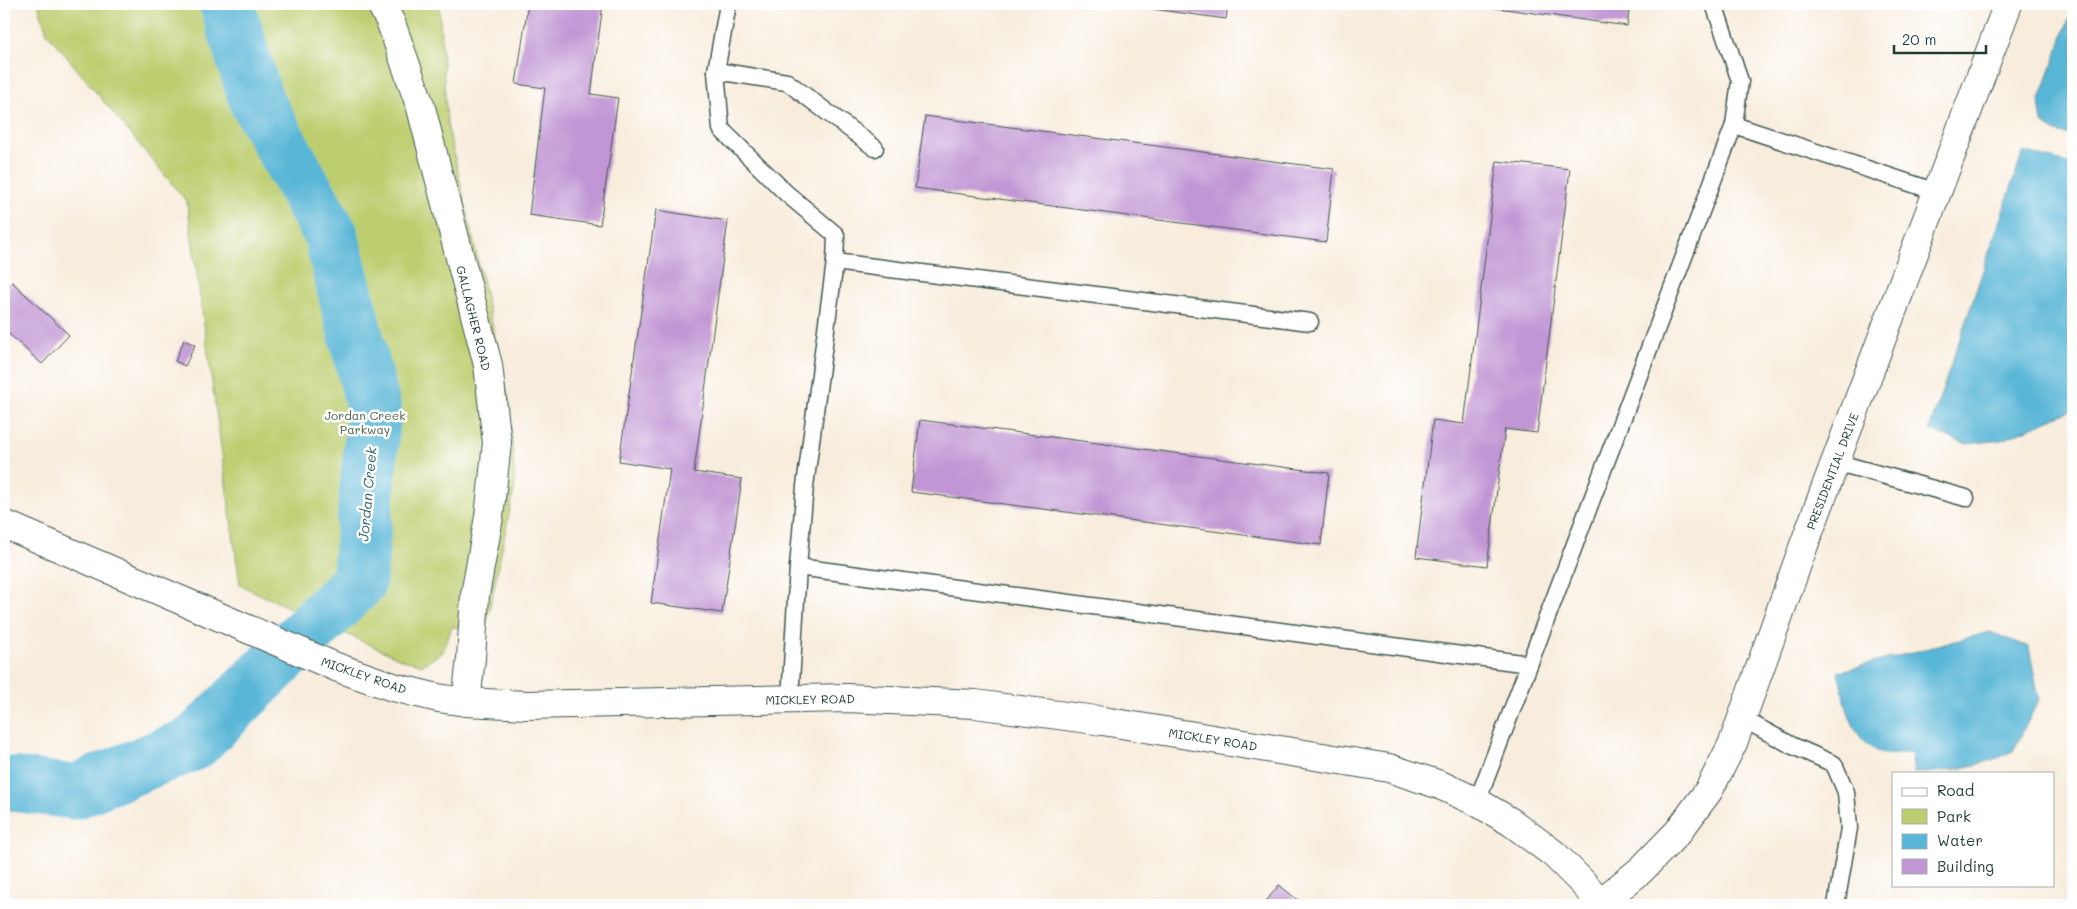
<svg xmlns="http://www.w3.org/2000/svg" width="2077" height="909" viewBox="0 0 2077 909" font-family="Mali,sans-serif">
	<style>
		.green { fill: #bdce70; stroke: #6e8652 }
		.water { fill: #58b6d7; stroke: #3c7a86 }
		.lines { fill: none; stroke-linecap: round; stroke-linejoin: round }
		.river { stroke: #58b6d7; stroke-width: 55 }
		.building { fill: #c196d4 }
		.lane-casing { stroke: #40574d; stroke-width: 19 }
		.street-casing { stroke: #40574d; stroke-width: 30 }
		.secondary-casing { stroke: #40574d; stroke-width: 30 }
		.lane { stroke: #fff; stroke-width: 16 }
		.street { stroke: #fff; stroke-width: 28 }
		.secondary { stroke: #fff; stroke-width: 28 }
		.labels { text-anchor: middle; dominant-baseline: central; stroke-width: 5; stroke-linejoin: round; paint-order: stroke }
		.street-label { font-size: 12px; fill: #1f3d34; stroke: #fff }
		.park-label { font-size: 12px; fill: #466143; stroke: #fff }
		.water-label { font-size: 14px; font-style: italic; fill: #306165; stroke: #fff }
	</style>
	<rect width="100%" height="100%" fill="#fff"/>
	<filter id="ink" filterUnits="userSpaceOnUse"><feTurbulence type="fractalNoise" baseFrequency=".02" numOctaves="2"/><feDisplacementMap in="SourceGraphic" scale="10" xChannelSelector="R" yChannelSelector="G"/><feConvolveMatrix kernelMatrix="1 2 1 2 8 2 1 2 1" color-interpolation-filters="sRGB"/></filter>
	<filter id="wash" filterUnits="userSpaceOnUse"><feTurbulence type="fractalNoise" baseFrequency=".0096" numOctaves="4" result="noise"/><feDisplacementMap in="SourceGraphic" scale="20" xChannelSelector="R" yChannelSelector="G"/><feGaussianBlur stdDeviation="1.12" result="paint"/><feColorMatrix in="noise" values="0 0 0 0 0 0 0 0 0 0 0 0 0 0 0 0 0 1.4 0 .05"/><feComposite in="paint" operator="in"/></filter>
	<g filter="url(#wash)">
		<rect width="100%" height="100%" fill="#f8eddd"/>
		<polygon class="green" points="38,4 439,4 447,123 509,400 515,485 486,627 452,627 443,652 423,665 403,660 240,585 187,202 47,33"/>
		<g class="water">
			<polygon points="2073,7 2073,136 2056,132 2042,123 2039,102"/>
			<polygon points="2023,152 2073,164 2073,410 2002,440 1967,444 1929,430"/>
			<path d="M1990,632l39,15 10,52 -26,53c-31,13 -65,21 -99,21l-3,-20c-8,0 -23,3 -31,0 -30,-14 -35,-52 -42,-81z"/>
		</g>
		<g class="lines">
			<polyline class="river" points="4,783 74,792 194,743 359,582 374,410 331,235 256,100 227,4"/>
		</g>
		<g id="blocks">
			<g class="building">
				<polygon points="528,4 603,4 591,94 618,98 600,225 529,215 545,88 516,84"/>
				<polygon points="1117,4 1228,4 1226,19"/>
				<polygon points="1469,4 1630,4 1627,26"/>
				<polygon points="925,116 1334,169 1326,242 915,188"/>
				<polygon points="1497,161 1570,169 1537,433 1505,429 1487,566 1416,557 1433,420 1464,424"/>
				<polygon points="656,210 728,221 694,472 742,479 722,613 651,603 670,469 619,461"/>
				<polygon points="12,282 69,335 42,364 9,334 4,340 4,283 8,287"/>
				<polygon points="184,340 195,345 185,366 175,361"/>
				<polygon points="920,420 1329,473 1321,545 911,492"/>
				<polygon points="1279,885 1304,905 1263,905"/>
			</g>
		</g>
	</g>
	<g filter="url(#ink)">
		<use href="#blocks" fill-opacity="0" stroke="#40574d" stroke-width="1"/>
		<g class="lines">
			<defs>
				<g id="lane">
					<polyline points="728,4 716,71 721,129 786,193 836,235 835,262 805,486 798,567 790,699"/>
					<polyline points="716,71 787,82 875,148"/>
					<polyline points="1734,125 1937,192"/>
					<polyline points="835,262 1310,322"/>
					<polyline points="1835,462 1966,498"/>
					<polyline points="798,567 1529,664"/>
					<polyline points="1743,719 1793,746 1834,764 1846,792 1849,828 1836,905"/>
					<polyline points="1477,802 1734,125 1740,81 1714,4"/>
				</g>
				<polyline id="street" points="381,4 391,23 421,108 488,365 497,443 489,517 475,595 471,658 466,702"/>
				<g id="secondary">
					<polyline points="4,524 336,667 393,687 438,698 466,702 527,705 847,698 975,704 1103,721 1389,768 1440,785 1477,802 1511,822 1554,854 1583,883 1602,905"/>
					<polyline points="1600,903 1641,870 1678,832 1709,790 1733,743 1804,545 2008,4"/>
				</g>
			</defs>
			<use href="#lane" class="lane-casing"/>
			<use href="#street" class="street-casing"/>
			<use href="#secondary" class="secondary-casing"/>
			<use href="#lane" class="lane"/>
			<use href="#street" class="street"/>
			<use href="#secondary" class="secondary"/>
		</g>
	</g>
	<g class="labels">
		<g class="street-label">
			<text transform="translate(474 318) rotate(76)">GALLAGHER ROAD</text>
			<text transform="translate(1832 471) rotate(-69)">PRESIDENTIAL DRIVE</text>
			<text transform="translate(364 675) rotate(19)">MICKLEY ROAD</text>
			<text transform="translate(810 699) rotate(-1)">MICKLEY ROAD</text>
			<text transform="translate(1213 739) rotate(9)">MICKLEY ROAD</text>
		</g>
		<g class="park-label">
			<text x="365" y="415">Jordan Creek<tspan x="365" dy="14">Parkway</tspan></text>
		</g>
		<g class="water-label">
			<text transform="translate(367 494) rotate(-85)">Jordan Creek</text>
		</g>
	</g>
	<rect width="2077" height="909" fill="none" stroke="#fff" stroke-width="20"/>
	<rect x="1892" y="772" width="162" height="115" fill="#ffffff" stroke="#a5b1ae"/>
	<rect x="1902" y="788" width="25" height="8" fill="#ffffff" stroke="#a5b1ae"/>
	<text x="1937" y="796" font-size="15" fill="#1f3d34">Road</text>
	<rect x="1902" y="809" width="25" height="15" fill="#bdce70" stroke="#a5b1ae"/>
	<text x="1937" y="822" font-size="15" fill="#1f3d34">Park</text>
	<rect x="1902" y="834" width="25" height="15" fill="#58b6d7" stroke="#a5b1ae"/>
	<text x="1937" y="846" font-size="15" fill="#1f3d34">Water</text>
	<rect x="1902" y="859" width="25" height="15" fill="#c196d4" stroke="#a5b1ae"/>
	<text x="1937" y="872" font-size="15" fill="#1f3d34">Building</text>
	<path d="M1894 45v8h92v-8" fill="none" stroke="#1f3d34" stroke-width="2.5"/>
	<text x="1902" y="45" font-size="15" fill="#1f3d34" stroke="#ffffff" stroke-width="4" paint-order="stroke">20 m</text>
</svg>
